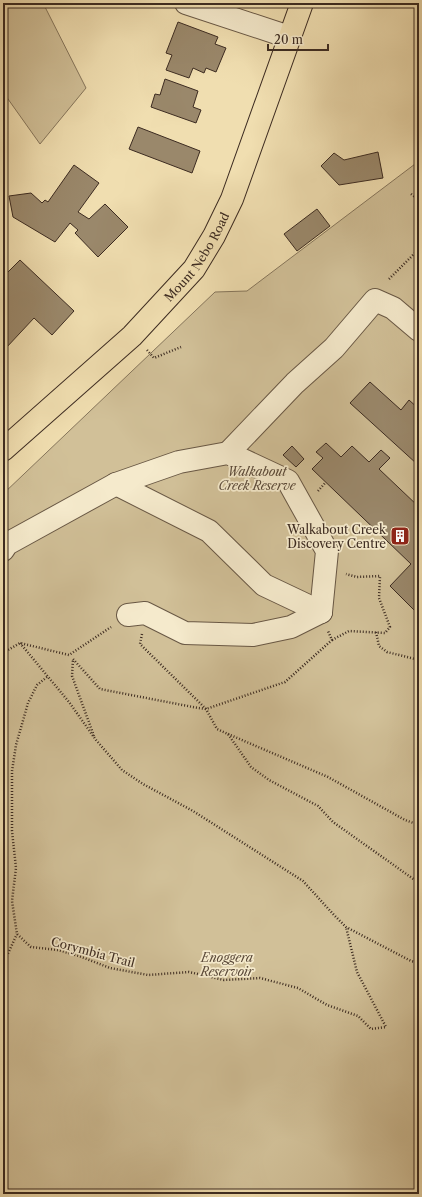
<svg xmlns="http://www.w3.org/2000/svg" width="422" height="1197" viewBox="0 0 422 1197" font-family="'Libre Caslon Text',serif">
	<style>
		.green { fill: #d1c098; stroke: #86765c }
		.building { fill: #9a886b; stroke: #3c2b21 }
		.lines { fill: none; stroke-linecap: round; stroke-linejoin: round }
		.minor-casing { stroke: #695845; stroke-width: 24 }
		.major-casing { stroke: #3c2b21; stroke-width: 24 }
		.path { stroke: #3c2b21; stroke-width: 2.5; stroke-dasharray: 1 2; stroke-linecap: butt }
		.minor { stroke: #f5eacc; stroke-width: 22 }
		.major { stroke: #f0deb0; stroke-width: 22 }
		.labels { text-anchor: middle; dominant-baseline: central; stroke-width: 3.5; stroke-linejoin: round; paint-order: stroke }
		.street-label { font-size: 12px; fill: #3c2b21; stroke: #f5eacc }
		.park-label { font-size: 12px; font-style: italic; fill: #5a4939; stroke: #f5eacc }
		.poi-label { font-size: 12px; fill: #3c2b21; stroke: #f5eacc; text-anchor: end }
	</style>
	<rect width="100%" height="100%" fill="#f0deb0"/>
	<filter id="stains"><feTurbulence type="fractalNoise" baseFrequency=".005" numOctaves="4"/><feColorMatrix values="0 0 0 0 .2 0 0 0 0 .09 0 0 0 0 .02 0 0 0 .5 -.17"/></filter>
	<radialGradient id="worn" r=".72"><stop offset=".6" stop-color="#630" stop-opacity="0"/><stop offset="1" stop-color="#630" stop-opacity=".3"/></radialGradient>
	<g class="green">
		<polygon points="3,3 43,3 86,88 40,144 3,92"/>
		<polygon points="419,161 419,1194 3,1194 3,494 215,292 247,291"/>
	</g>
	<g class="building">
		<polygon points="178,22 218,37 215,44 226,48 216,72 206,68 204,73 193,68 189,78 166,70 172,55 166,53"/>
		<polygon points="165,79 198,91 193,107 201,110 196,123 151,107 155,94 160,95"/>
		<polygon points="138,127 200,151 192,173 129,149"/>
		<polygon points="378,152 383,178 339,185 321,166 334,153 344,160"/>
		<polygon points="74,165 99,183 78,212 89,219 105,204 128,227 98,257 75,233 78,230 70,223 55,242 13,217 9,196 31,193 42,203 45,200 48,202"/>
		<polygon points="317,209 330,226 297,251 284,234"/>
		<polygon points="20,260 74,311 52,335 34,318 6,348 3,346 3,277"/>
		<polygon points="370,382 401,410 409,400 419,409 419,461 417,464 350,403"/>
		<polygon points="326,443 341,457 352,446 369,462 381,450 390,458 379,469 419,507 419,615 390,586 411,564 312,469 323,458 316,452"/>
		<polygon points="292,446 304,459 296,467 283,455"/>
	</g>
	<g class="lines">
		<defs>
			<g id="minor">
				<polyline points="186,3 289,37"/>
				<polyline points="228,453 295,383 334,348 375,300 393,308 419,330"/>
				<polyline points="116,484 209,531 264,585 321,612"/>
				<polyline points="3,550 7,544 116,484 179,462 228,453 288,481 327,551 321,612"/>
				<polyline points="128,615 145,613 185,633 253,635 291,627 321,612"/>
			</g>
			<g id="major">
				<path id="s1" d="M3,450l129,-114 62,-67 20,-33 18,-37 70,-196"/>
			</g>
		</defs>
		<use href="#minor" class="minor-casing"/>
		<use href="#major" class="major-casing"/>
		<g class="path">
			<polyline points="411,194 419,200"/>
			<polyline points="389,279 419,249"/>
			<polyline points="147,350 154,358 181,347"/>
			<polyline points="318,491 326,482"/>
			<polyline points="376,632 379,646 387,652 419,660"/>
			<polyline points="142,634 140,644 206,709 217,729 228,734 251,767 269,780 318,806 333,822 419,883"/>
			<polyline points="332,640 349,631 385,633 390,627 379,598 380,576 357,577 346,574"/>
			<polyline points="20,643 69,702 96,740 122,770 143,784 193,811 303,881 334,915 346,927 411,961 419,963"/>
			<polyline points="3,653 20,643 69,655 111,627"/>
			<polyline points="47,677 37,685 28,703 16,745 12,771 12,831 16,868 12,901 17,934 31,947 58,950 79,956 110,968 148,975 189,972 224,980 260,978 298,988 327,1005 358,1016 371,1029 386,1027 357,972 346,927"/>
			<polyline points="228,734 328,777 405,820 419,825"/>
			<polyline points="94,736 72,676 73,659 100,689 198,708 206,709 285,682 332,640 328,631"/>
			<polyline points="3,960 5,960 17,934"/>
		</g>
		<use href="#minor" class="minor"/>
		<use href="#major" class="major"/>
	</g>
	<defs>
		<symbol id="building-square" viewBox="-11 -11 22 22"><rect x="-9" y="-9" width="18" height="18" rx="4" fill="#8f2418" stroke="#f5eacc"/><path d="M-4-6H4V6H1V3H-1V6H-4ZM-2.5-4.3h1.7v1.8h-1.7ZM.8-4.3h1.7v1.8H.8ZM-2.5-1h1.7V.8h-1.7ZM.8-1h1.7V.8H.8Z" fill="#fff"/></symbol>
	</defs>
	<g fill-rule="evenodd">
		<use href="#building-square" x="389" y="525" width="22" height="22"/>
	</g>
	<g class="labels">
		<g class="street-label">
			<text stroke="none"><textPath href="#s1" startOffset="275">Mount Nebo Road</textPath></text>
			<text transform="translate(93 952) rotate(15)">Corymbia Trail</text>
		</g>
		<g class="park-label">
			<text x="257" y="471">Walkabout<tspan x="257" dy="14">Creek Reserve</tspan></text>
			<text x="227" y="957">Enoggera<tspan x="227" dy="14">Reservoir</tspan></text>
		</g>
		<g class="poi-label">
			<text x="386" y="529">Walkabout Creek<tspan x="386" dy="14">Discovery Centre</tspan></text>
		</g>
	</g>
	<rect width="422" height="1197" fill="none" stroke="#f0deb0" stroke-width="16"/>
	<rect x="4" y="4" width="414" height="1189" fill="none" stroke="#3c2b21" stroke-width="2"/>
	<rect x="8" y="8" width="406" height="1181" fill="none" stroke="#3c2b21"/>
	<path d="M268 44v6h60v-6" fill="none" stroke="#3c2b21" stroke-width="2"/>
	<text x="274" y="44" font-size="12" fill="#3c2b21" stroke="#f5eacc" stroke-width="3" paint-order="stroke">20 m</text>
	<rect width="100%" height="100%" filter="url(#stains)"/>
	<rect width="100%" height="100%" fill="url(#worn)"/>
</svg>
